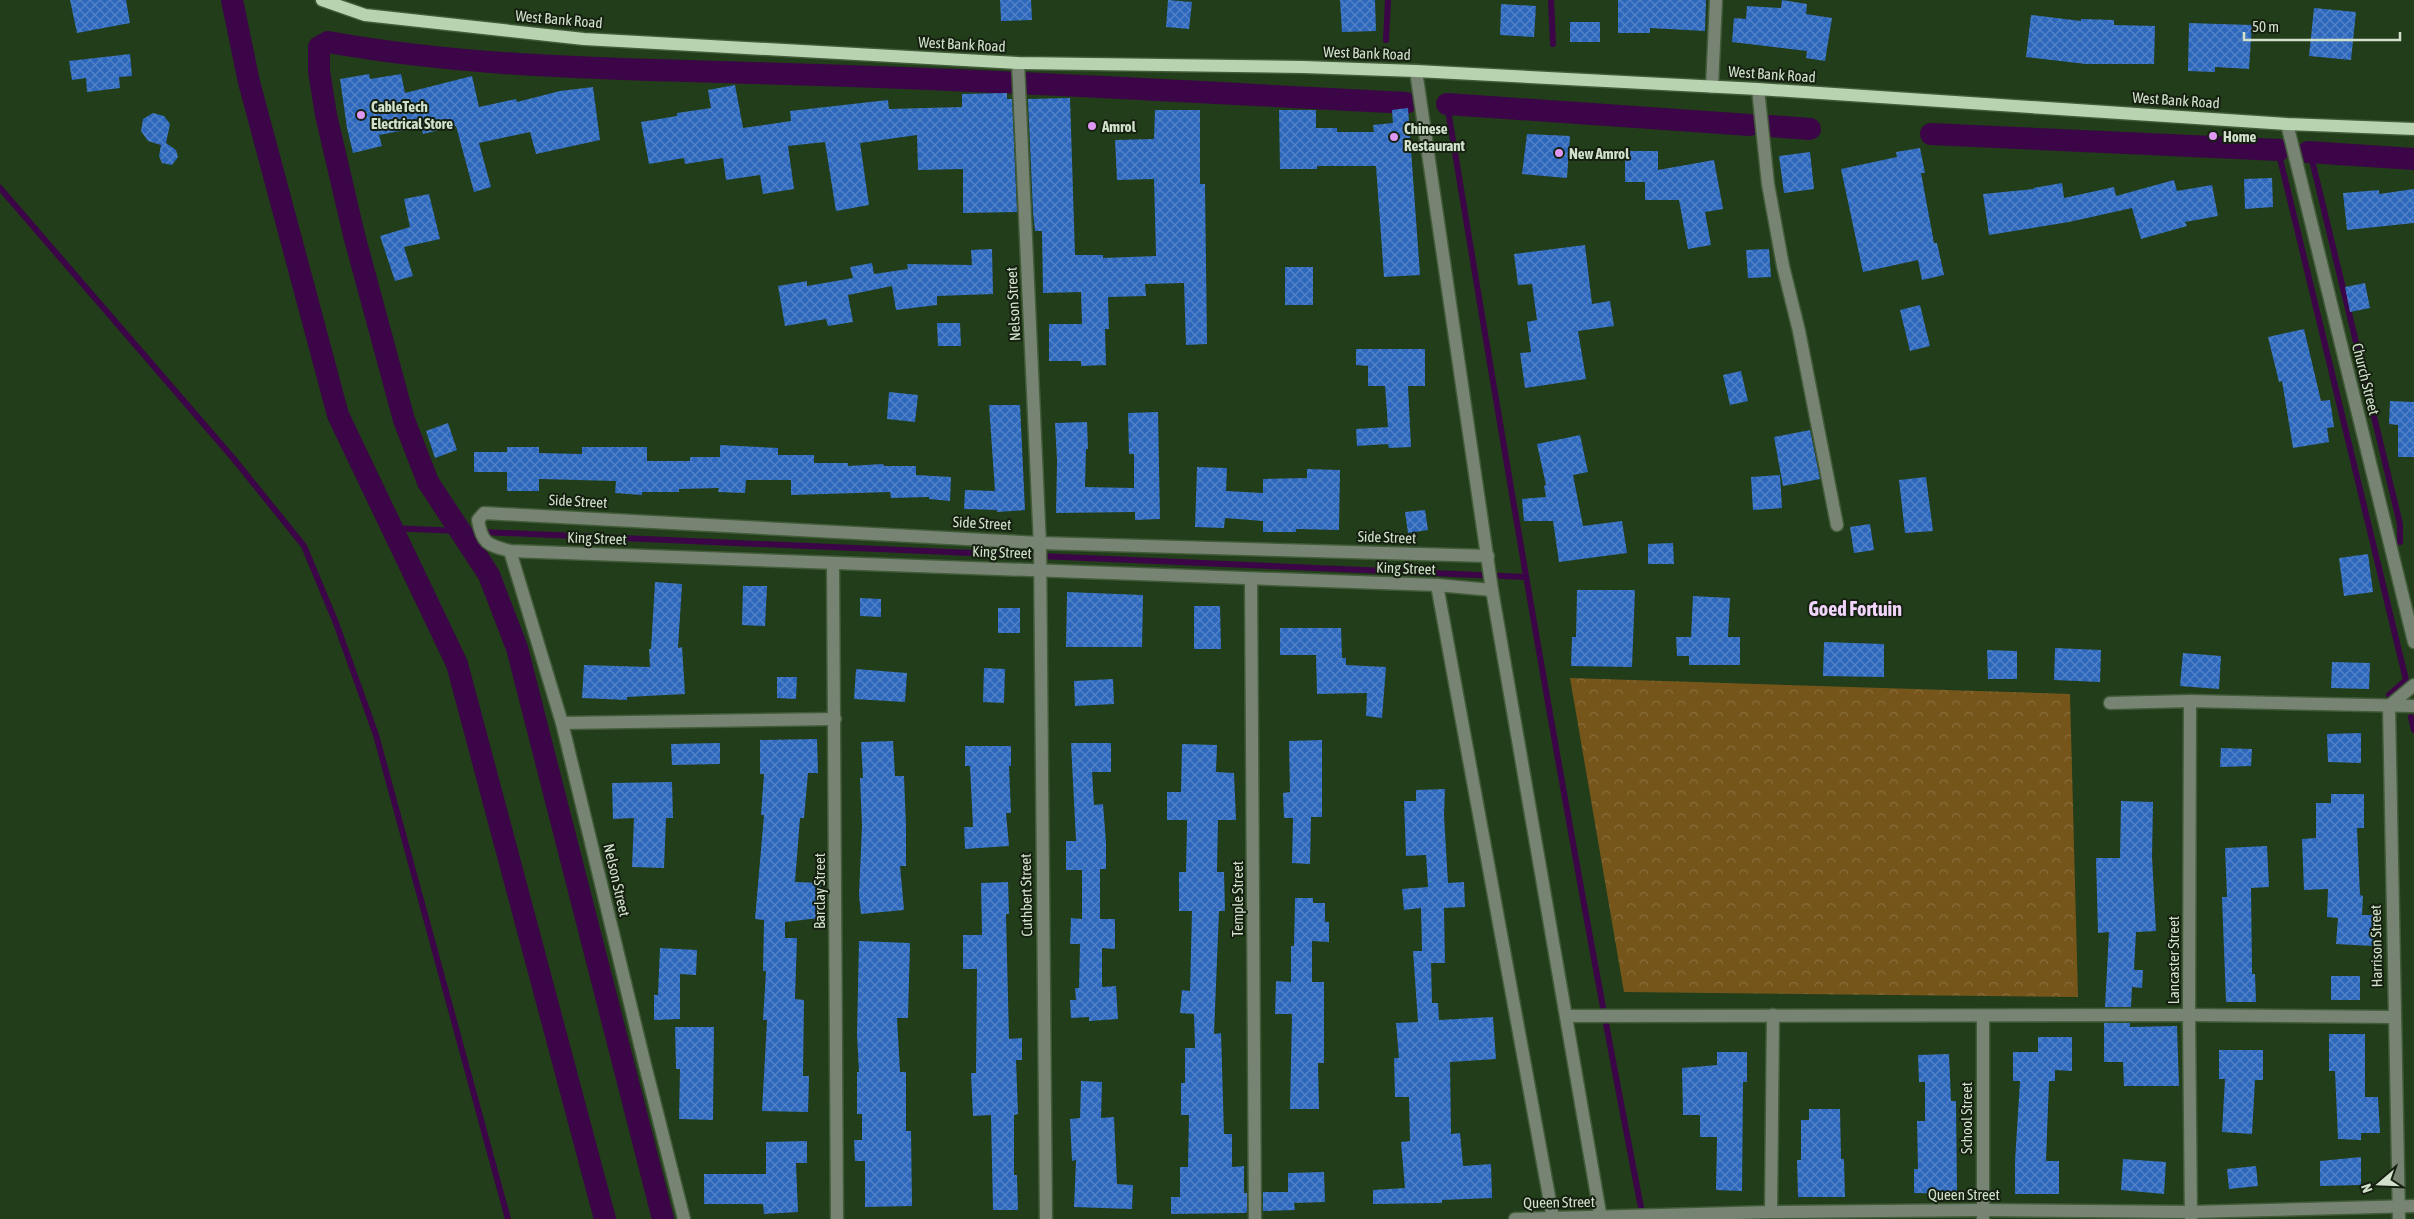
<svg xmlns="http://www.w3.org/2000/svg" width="2414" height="1219" viewBox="0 0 2414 1219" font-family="'Asap Condensed',sans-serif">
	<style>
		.park { fill: url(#park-crowns) }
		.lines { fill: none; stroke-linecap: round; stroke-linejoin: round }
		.stream { stroke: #3b0548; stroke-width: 6 }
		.canal { stroke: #3b0548; stroke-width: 22 }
		.building { fill: url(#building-cross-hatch) }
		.minor-casing { stroke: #425b39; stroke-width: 15 }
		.major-casing { stroke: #425b39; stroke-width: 15 }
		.minor { stroke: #778473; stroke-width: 12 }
		.major { stroke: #b8d3af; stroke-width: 12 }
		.poi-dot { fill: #de98f3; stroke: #152011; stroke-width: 2 }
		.labels { text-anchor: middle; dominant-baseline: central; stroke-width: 4; stroke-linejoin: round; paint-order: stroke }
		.street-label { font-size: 15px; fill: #d1e1cb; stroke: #152011 }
		.poi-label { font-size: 15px; font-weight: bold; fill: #d1e1cb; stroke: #152011; text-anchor: start }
		.district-label { font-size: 20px; font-weight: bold; fill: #f1d4fa; stroke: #152011 }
	</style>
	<defs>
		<pattern id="park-crowns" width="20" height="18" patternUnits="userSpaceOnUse" patternTransform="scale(1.25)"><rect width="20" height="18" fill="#76551b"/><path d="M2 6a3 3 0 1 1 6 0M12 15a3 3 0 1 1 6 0" fill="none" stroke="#886d3b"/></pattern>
		<pattern id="building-cross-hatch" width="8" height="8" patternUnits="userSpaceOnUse" patternTransform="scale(1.25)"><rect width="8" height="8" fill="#2d68bd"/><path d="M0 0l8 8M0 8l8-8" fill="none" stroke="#5484c7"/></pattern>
	</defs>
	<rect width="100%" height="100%" fill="#223d19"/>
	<polygon class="park" points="1570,678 2070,694 2078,997 1624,992"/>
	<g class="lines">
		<g class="stream">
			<polyline points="1551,0 1553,44"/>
			<polyline points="1386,40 1388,0"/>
			<path d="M1447,104c61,372 124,744 196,1114"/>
			<polyline points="2278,150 2406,680 2389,695"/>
			<polyline points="2310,152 2400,524 2400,542"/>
			<polyline points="0,188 233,458 304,546 336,623 376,735 508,1219"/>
			<polyline points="390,528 1525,577"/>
			<polyline points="2411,717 2414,730"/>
		</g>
		<g class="canal">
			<polyline points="232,0 249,82 338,415 457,664 605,1219"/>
			<polyline points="1447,104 1750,125"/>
			<polyline points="1770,126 1810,129"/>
			<polyline points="1931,134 2279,150"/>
			<polyline points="2308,152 2414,159"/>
			<path d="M663,1219l-146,-571 -28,-73 -61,-93 -24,-62 -50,-185 -28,-120 -7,-44v-24l9,-5c162,29 329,27 493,33 195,6 390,18 585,28"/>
		</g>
	</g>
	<g class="building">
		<polygon points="70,0 126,0 130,23 77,33"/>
		<polygon points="1000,0 1031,0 1032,20 1001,21"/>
		<polygon points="1168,0 1192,2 1189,29 1166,27"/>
		<polygon points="1340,0 1375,0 1376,31 1342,32"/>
		<polygon points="1618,0 1706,0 1705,31 1650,28 1650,33 1618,33"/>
		<polygon points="1782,0 1807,4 1806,14 1832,18 1825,61 1806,58 1807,51 1732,42 1734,18 1746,19 1747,6 1781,8"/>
		<polygon points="1501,4 1536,6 1534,37 1500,35"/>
		<polygon points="2314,8 2356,12 2351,60 2309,56"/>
		<polygon points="2031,15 2081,21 2081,19 2114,20 2114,25 2155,26 2154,64 2086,64 2026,57"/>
		<rect x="1570" y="22" width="30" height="20"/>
		<polygon points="2189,23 2252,25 2249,69 2215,67 2215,72 2188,71"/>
		<polygon points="130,54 132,76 119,77 120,88 87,92 86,78 72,80 69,61"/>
		<polygon points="369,74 370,79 401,74 405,93 472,76 479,107 516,99 517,102 560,91 593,87 600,140 536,154 530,132 479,143 491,187 474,192 456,126 423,134 421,127 379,135 382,146 353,153 347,128 340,79"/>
		<polygon points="735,85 743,128 791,121 790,111 888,100 889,109 962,107 962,94 1007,93 1007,99 1012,99 1017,212 963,213 963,169 918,170 917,135 860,143 869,205 836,211 825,142 788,146 794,189 763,194 760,175 726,180 723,158 685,164 684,158 649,164 641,122 677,116 677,113 711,108 708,90"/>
		<polygon points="1070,98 1075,255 1103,255 1103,258 1156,256 1154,179 1117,180 1115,140 1154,139 1155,110 1200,110 1200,184 1205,184 1207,344 1186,345 1184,283 1145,284 1146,296 1108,297 1109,329 1105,329 1106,365 1081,366 1081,361 1049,361 1049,324 1082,324 1081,292 1043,293 1042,231 1035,231 1033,212 1028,99"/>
		<polygon points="1408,108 1420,275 1384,277 1376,166 1317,166 1317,169 1280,169 1279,110 1316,110 1316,128 1337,128 1337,132 1374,132 1373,125 1393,123 1392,110"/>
		<polygon points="153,113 164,116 170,124 166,143 176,150 178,157 172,165 162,163 159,156 161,145 148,141 141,131 143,119"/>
		<polygon points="1527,134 1570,136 1567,178 1522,174"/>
		<polygon points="1920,148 1925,173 1921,173 1934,243 1937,243 1944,275 1922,280 1918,260 1863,272 1841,169 1897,157 1896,152"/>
		<polygon points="1625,151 1658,151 1658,170 1714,160 1723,209 1705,212 1711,245 1688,249 1679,200 1645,200 1645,182 1625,182"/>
		<polygon points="1810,152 1814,189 1784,193 1779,156"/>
		<polygon points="2272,178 2273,207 2245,209 2244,179"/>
		<polygon points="2174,180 2177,191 2212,185 2218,216 2185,222 2187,226 2141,239 2132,208 2069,222 1989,235 1983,194 2034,189 2033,188 2062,183 2064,198 2114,187 2116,196"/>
		<polygon points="2414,189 2414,223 2347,230 2343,193 2379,190 2379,194"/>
		<polygon points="429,194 440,239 404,247 413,276 395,281 380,236 410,227 404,199"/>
		<polygon points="1585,245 1592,304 1610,301 1614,326 1578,331 1586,379 1525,388 1520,353 1531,352 1527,322 1537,320 1532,284 1518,285 1514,254"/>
		<polygon points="992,249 993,294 937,296 937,305 896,310 892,286 848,295 853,322 828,326 826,319 785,326 778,286 807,281 807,286 853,278 850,267 872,263 874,274 908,269 907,264 972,265 971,250"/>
		<polygon points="1769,249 1771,277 1748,278 1746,250"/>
		<rect x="1285" y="267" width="28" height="38"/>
		<polygon points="2365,283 2370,308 2350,312 2345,287"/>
		<polygon points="1920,305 1930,346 1910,351 1900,310"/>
		<polygon points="937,323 960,323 961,346 938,346"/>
		<polygon points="2304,329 2321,401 2330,400 2334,427 2327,428 2329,442 2293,448 2282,381 2279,382 2268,337"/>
		<polygon points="1356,349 1425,349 1425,386 1408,386 1411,447 1389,448 1388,444 1357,446 1356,429 1388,427 1385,386 1368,386 1368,366 1356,365"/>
		<polygon points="1741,371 1748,401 1730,405 1723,375"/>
		<polygon points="889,392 918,395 915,422 887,419"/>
		<polygon points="2390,401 2414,402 2414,457 2398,457 2398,425 2389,424"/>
		<polygon points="989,405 1020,405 1025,510 997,512 997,510 964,509 965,490 995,491"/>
		<polygon points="1158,412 1160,519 1135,520 1135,512 1056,513 1057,461 1055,423 1087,422 1088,449 1086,449 1085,487 1134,488 1134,454 1129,454 1128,413"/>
		<polygon points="448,423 457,450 435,458 426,431"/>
		<polygon points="1810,430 1820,479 1783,486 1774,437"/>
		<polygon points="1580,435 1588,472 1573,475 1583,526 1622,521 1627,553 1559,562 1553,521 1524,521 1522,499 1546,497 1544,486 1546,485 1537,444"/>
		<polygon points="720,445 778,448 778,455 814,455 814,463 848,463 848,466 883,464 884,466 916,466 916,475 951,477 950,501 929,499 929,497 891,498 890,492 791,495 791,480 746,480 745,493 718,492 719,488 679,489 679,492 642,492 642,495 615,493 616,481 539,479 539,491 507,491 507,472 474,472 474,452 507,452 507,447 539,447 539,453 582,454 582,447 647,447 647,461 690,461 690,457 720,457"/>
		<polygon points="1197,467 1227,468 1226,491 1263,493 1263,479 1307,478 1307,469 1340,470 1339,530 1296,529 1296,532 1263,532 1263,521 1225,518 1224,528 1195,527"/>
		<polygon points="1780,475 1782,508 1753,510 1751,477"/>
		<polygon points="1926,477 1933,531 1905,533 1899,480"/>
		<polygon points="1425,510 1428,530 1408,533 1405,512"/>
		<polygon points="1870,524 1874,550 1854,553 1850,527"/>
		<polygon points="1673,543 1674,564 1648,564 1648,544"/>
		<polygon points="2368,554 2373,592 2344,596 2339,558"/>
		<polygon points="655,582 682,584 678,648 682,647 685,694 627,697 627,700 582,698 584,665 650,667 649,649 651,649"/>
		<polygon points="743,586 767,586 765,626 742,625"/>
		<polygon points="1577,590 1635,590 1632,667 1571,666 1572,637 1576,637"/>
		<polygon points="1067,592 1143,595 1142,647 1066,647"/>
		<polygon points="1693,596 1730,598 1728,637 1740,637 1740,665 1689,665 1689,656 1677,656 1676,637 1691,637"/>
		<polygon points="860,598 881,599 881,617 860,616"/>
		<polygon points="1194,606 1220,606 1221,649 1194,649"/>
		<rect x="998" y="608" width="22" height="25"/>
		<polygon points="1280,628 1341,628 1342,658 1346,658 1346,665 1386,667 1382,718 1366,716 1367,693 1317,694 1316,655 1280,655"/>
		<polygon points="1824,642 1884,644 1884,677 1823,676"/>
		<polygon points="2055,648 2101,650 2100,682 2054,680"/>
		<polygon points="1987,650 2017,651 2017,679 1988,679"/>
		<polygon points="2183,653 2221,656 2219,689 2180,686"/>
		<polygon points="2332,662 2370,663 2369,689 2331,688"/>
		<polygon points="984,668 1005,669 1004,703 983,702"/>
		<polygon points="856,669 907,673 905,702 854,699"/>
		<polygon points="777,677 797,677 796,699 777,698"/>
		<polygon points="1113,679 1114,704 1075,706 1074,681"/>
		<polygon points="2361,733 2361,763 2328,762 2327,734"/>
		<polygon points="817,739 818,773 808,773 804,818 800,818 795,882 821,883 819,918 785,922 785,938 797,938 795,999 804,1000 803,1076 809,1076 808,1112 762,1111 767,1020 763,1020 766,971 763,971 764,920 755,919 764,815 761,815 764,774 760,774 760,740"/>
		<polygon points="1322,740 1322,817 1311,817 1310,864 1292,863 1293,818 1284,818 1283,793 1290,792 1289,741"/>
		<polygon points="893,741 895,776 904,776 906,826 906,866 900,866 904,910 861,914 859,895 862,826 860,778 863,778 861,742"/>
		<polygon points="720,743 720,764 672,765 671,744"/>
		<polygon points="1071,743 1111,743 1111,772 1092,772 1094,805 1103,804 1106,842 1106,869 1100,869 1100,919 1115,919 1115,949 1102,948 1102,987 1116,986 1118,1019 1089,1021 1089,1017 1071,1018 1070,1000 1076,1000 1075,988 1079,988 1080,944 1070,944 1071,918 1082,919 1082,870 1066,870 1066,841 1076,841"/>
		<polygon points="1182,744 1217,745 1216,772 1234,773 1236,820 1218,820 1217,872 1224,872 1225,911 1219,911 1214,1034 1221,1033 1224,1134 1232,1134 1232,1167 1244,1166 1244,1193 1247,1193 1247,1212 1245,1213 1171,1214 1171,1197 1180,1197 1180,1167 1188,1167 1189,1115 1181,1115 1181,1083 1185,1083 1185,1048 1195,1048 1194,1014 1180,1013 1182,990 1190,991 1192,911 1179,911 1179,872 1186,872 1187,820 1167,820 1167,792 1181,792"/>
		<polygon points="965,746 1011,746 1011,766 1009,766 1011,813 1006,813 1009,846 965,849 964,827 973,827 970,766 965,766"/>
		<polygon points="2221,748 2252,749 2251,766 2220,767"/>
		<polygon points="672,782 673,818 666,818 664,868 632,867 634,818 613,819 612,783"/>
		<polygon points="1445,789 1444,815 1448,883 1464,882 1465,907 1444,908 1445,963 1431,963 1432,1003 1438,1003 1439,1020 1493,1017 1496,1059 1450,1062 1451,1134 1460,1133 1463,1166 1491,1164 1492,1198 1442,1200 1442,1203 1373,1204 1373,1190 1405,1188 1401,1142 1410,1141 1409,1097 1395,1097 1394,1058 1399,1058 1396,1023 1418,1022 1413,951 1422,951 1421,908 1404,910 1402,889 1428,887 1426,855 1406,856 1404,801 1416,801 1416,790"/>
		<polygon points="2331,794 2364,794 2364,828 2357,828 2360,895 2363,896 2362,915 2374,915 2373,946 2336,944 2338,918 2327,917 2328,889 2304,890 2302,839 2316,838 2316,803 2331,803"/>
		<polygon points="2121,801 2153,802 2152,857 2156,931 2136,932 2134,970 2143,970 2142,988 2132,987 2131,1007 2105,1007 2109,932 2098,933 2096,858 2120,858"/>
		<polygon points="2267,846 2269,887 2251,888 2252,974 2255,974 2256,1002 2226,1002 2222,897 2227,897 2225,848"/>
		<polygon points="1008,882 1009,914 1006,914 1009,1039 1022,1038 1022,1060 1016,1060 1018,1114 1014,1115 1014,1175 1017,1175 1018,1210 993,1210 991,1115 973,1116 971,1073 976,1073 977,969 963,969 963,935 982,935 981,883"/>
		<polygon points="1295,898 1313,898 1313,903 1325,903 1325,922 1329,922 1329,942 1312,941 1312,982 1324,982 1324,1063 1318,1063 1319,1109 1290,1109 1292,1014 1275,1014 1276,981 1291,982 1291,946 1294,946"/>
		<polygon points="859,941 910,943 908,1018 897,1018 900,1072 906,1072 906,1131 911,1131 912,1206 865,1207 865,1161 855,1161 854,1140 862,1140 862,1114 857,1114 857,1072 859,1072 857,1034"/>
		<polygon points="660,948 697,950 696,975 680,974 680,1019 654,1020 654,995 658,995"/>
		<rect x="2331" y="976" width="29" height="24"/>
		<polygon points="2104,1023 2130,1023 2130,1027 2177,1026 2179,1086 2124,1086 2123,1062 2104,1062"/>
		<polygon points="675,1027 714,1027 713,1120 679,1119 680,1069 676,1069"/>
		<polygon points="2329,1034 2365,1034 2365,1097 2378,1097 2380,1133 2361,1133 2361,1140 2338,1139 2335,1071 2329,1071"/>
		<polygon points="2038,1037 2072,1037 2072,1071 2055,1070 2055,1081 2049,1081 2046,1161 2059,1161 2059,1194 2015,1194 2015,1161 2020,1081 2013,1081 2013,1052 2038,1052"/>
		<polygon points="2219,1050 2263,1050 2263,1080 2255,1080 2252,1134 2222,1132 2225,1079 2219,1079"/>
		<polygon points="1717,1052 1747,1052 1747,1082 1743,1082 1742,1191 1716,1190 1717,1137 1700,1137 1700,1115 1683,1115 1682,1068 1717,1065"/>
		<polygon points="1949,1054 1951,1101 1956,1101 1957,1194 1914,1193 1914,1169 1918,1169 1917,1121 1925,1121 1925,1082 1919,1082 1918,1055"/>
		<polygon points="1081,1081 1102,1082 1101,1118 1114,1117 1117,1184 1133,1185 1132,1209 1074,1207 1076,1160 1072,1161 1070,1119 1080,1118"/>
		<polygon points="1809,1109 1840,1109 1841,1159 1844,1159 1845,1197 1798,1197 1797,1160 1801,1160 1801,1120 1809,1120"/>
		<polygon points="807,1141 807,1163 796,1163 798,1212 764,1214 763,1204 704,1204 704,1174 766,1174 766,1142"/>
		<polygon points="2361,1157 2361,1185 2320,1186 2320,1161"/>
		<polygon points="2123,1159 2166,1162 2164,1194 2121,1190"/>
		<polygon points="2256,1166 2258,1186 2229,1189 2227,1169"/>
		<polygon points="1324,1172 1325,1202 1294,1203 1295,1210 1263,1211 1263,1192 1288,1192 1288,1173"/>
	</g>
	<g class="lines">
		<defs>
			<g id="minor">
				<polyline points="1018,63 1040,546 1046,1219"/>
				<polyline points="1416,71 1492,590 1601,1219"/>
				<polyline points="1712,87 1716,0"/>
				<polyline points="1758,89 1768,184 1783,266 1799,331 1837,525"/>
				<polyline points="2287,124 2414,642"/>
				<polyline points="510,551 562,723 645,1065 684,1219"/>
				<path d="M1488,556l-448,-13 -556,-30 -6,7c4,24 10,25 32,31l927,34 55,5"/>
				<polyline points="833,563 837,1219"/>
				<polyline points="1251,579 1255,1219"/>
				<polyline points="1437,585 1553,1218"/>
				<polyline points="2190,701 2189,1015 2191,1219"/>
				<polyline points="2110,703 2190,701 2414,706"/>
				<polyline points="562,723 835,719"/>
				<polyline points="1567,1016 2189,1015 2394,1017"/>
				<polyline points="1983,1017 1983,1219"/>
				<polyline points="1771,1212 1773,1015"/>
				<polyline points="1515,1219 1771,1212 1982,1210 2191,1212 2414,1206"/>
				<polyline points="2399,1219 2389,706 2414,685"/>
			</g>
			<polyline id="major" points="322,0 365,15 584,39 1018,63 1303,67 1416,71 1758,89 2287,124 2414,129"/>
		</defs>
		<use href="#minor" class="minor-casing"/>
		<use href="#major" class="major-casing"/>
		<use href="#minor" class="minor"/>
		<use href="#major" class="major"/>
	</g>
	<g class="poi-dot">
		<circle cx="361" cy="115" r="5"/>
		<circle cx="1092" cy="126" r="5"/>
		<circle cx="2213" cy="136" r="5"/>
		<circle cx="1394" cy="137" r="5"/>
		<circle cx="1559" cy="153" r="5"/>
	</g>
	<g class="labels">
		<g class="street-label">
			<text transform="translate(559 19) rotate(5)">West Bank Road</text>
			<text transform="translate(962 44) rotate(3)">West Bank Road</text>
			<text transform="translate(1367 53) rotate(2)">West Bank Road</text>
			<text transform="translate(1772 74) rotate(4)">West Bank Road</text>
			<text transform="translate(2176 100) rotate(4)">West Bank Road</text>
			<text transform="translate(1013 304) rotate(-93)">Nelson Street</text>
			<text transform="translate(2366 379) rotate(76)">Church Street</text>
			<text transform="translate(578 501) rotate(3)">Side Street</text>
			<text transform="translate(982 523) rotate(3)">Side Street</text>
			<text transform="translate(1387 537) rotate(2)">Side Street</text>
			<text transform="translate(597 538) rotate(2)">King Street</text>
			<text transform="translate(1002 552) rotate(2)">King Street</text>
			<text transform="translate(1406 568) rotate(2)">King Street</text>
			<text transform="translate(617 880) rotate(77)">Nelson Street</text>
			<text transform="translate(819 891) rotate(-90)">Barclay Street</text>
			<text transform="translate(1026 895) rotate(-91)">Cuthbert Street</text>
			<text transform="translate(1237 899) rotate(-90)">Temple Street</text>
			<text transform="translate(2376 946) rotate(-91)">Harrison Street</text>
			<text transform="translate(2173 960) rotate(-90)">Lancaster Street</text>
			<text transform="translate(1966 1118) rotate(-90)">School Street</text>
			<text x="1964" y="1194">Queen Street</text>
			<text transform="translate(1559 1202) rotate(-1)">Queen Street</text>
		</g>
		<g class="poi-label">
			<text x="371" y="106">CableTech<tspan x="371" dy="17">Electrical Store</tspan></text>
			<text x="1102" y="126">Amrol</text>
			<text x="1404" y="128">Chinese<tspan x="1404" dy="17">Restaurant</tspan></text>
			<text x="2223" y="136">Home</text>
			<text x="1569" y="153">New Amrol</text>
		</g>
		<g class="district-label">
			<text x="1855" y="608">Goed Fortuin</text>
		</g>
	</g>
	<g transform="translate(2379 1184) rotate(251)" stroke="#152011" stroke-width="4" paint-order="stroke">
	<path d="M0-4L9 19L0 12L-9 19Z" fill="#d1e1cb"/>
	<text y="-8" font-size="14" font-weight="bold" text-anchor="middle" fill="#d1e1cb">N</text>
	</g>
	<path d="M2244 32v8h156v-8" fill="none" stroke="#d1e1cb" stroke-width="2.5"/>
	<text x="2252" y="32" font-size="15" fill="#d1e1cb" stroke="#152011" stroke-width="4" paint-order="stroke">50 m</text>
</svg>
